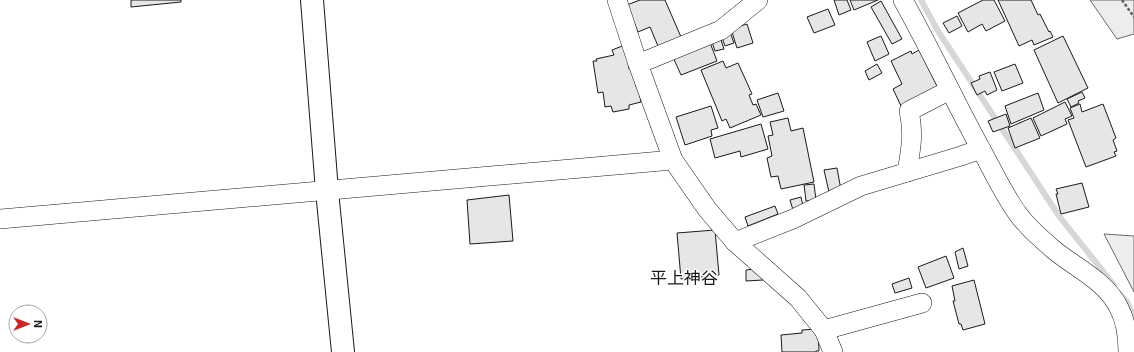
<svg xmlns="http://www.w3.org/2000/svg" width="1134" height="352" viewBox="0 0 1134 352" font-family="'Exo 2','Noto Sans JP',sans-serif">
	<style>
		.green { fill: #ededed; stroke: #6a6a6a }
		.lines { fill: none; stroke-linecap: round; stroke-linejoin: round }
		.stream { stroke: #d7d7d7; stroke-width: 6 }
		.building { fill: #e6e6e6; stroke: #1a1a1a }
		.minor-casing { stroke: #1a1a1a; stroke-width: 20 }
		.tertiary-casing { stroke: #1a1a1a; stroke-width: 24 }
		.path { stroke: #5f5f5f; stroke-width: 2.5; stroke-dasharray: 3 2; stroke-linecap: butt }
		.minor { stroke: #fff; stroke-width: 19 }
		.tertiary { stroke: #fff; stroke-width: 22 }
		.labels { text-anchor: middle; dominant-baseline: central; stroke-width: 3; stroke-linejoin: round; paint-order: stroke }
		.quarter-label { font-size: 17px; fill: #1a1a1a; stroke: #fff }
	</style>
	<rect width="100%" height="100%" fill="#fff"/>
	<g class="green">
		<polygon points="1090,0 1134,0 1134,34 1117,39"/>
		<polygon points="1104,234 1134,236 1134,292"/>
	</g>
	<g class="lines">
		<g class="stream">
			<polyline points="921,0 938,31 1059,216 1114,285"/>
			<polyline points="1120,294 1127,302 1134,317"/>
		</g>
	</g>
	<g class="building">
		<polygon points="131,0 181,0 181,2 131,7"/>
		<polygon points="640,0 665,0 681,37 658,46 650,27 638,32 627,5"/>
		<polygon points="834,0 847,0 851,10 839,15"/>
		<polygon points="850,0 878,0 854,10"/>
		<polygon points="983,0 994,0 1005,21 986,31 982,24 968,32 958,13"/>
		<polygon points="998,0 1031,0 1038,15 1040,14 1049,32 1050,31 1053,37 1034,45 1032,40 1019,46"/>
		<polygon points="881,1 902,39 892,44 871,7"/>
		<polygon points="828,9 835,25 814,33 807,17"/>
		<polygon points="957,16 962,26 949,33 943,23"/>
		<polygon points="747,24 753,43 737,48 731,29"/>
		<polygon points="730,32 734,43 725,46 721,35"/>
		<polygon points="881,36 889,54 875,61 867,42"/>
		<polygon points="1063,36 1088,88 1058,103 1034,50"/>
		<polygon points="720,37 724,49 715,51 711,39"/>
		<polygon points="709,40 717,61 681,75 672,55"/>
		<polygon points="625,45 629,69 633,68 636,87 638,87 641,102 629,105 629,109 613,112 611,106 605,107 603,92 598,93 593,61 597,61 596,59 614,55 612,50"/>
		<polygon points="919,50 939,90 902,108 893,89 902,84 891,61 911,51 912,54"/>
		<polygon points="723,61 726,68 738,63 752,94 749,95 753,105 756,104 761,115 730,128 726,119 722,121 701,70"/>
		<polygon points="877,64 882,73 869,80 865,71"/>
		<polygon points="1015,64 1023,83 1002,91 994,72"/>
		<polygon points="990,72 997,90 987,95 985,91 977,95 971,83 980,79 979,76"/>
		<polygon points="1082,92 1085,98 1078,101 1079,103 1071,107 1067,99"/>
		<polygon points="778,93 784,111 763,117 757,100"/>
		<polygon points="1038,93 1044,110 1011,124 1005,106"/>
		<polygon points="1065,102 1072,116 1065,119 1067,124 1041,136 1033,118"/>
		<polygon points="1080,104 1082,112 1103,104 1116,138 1113,140 1117,151 1114,152 1116,156 1086,167 1068,120 1074,118 1070,108"/>
		<polygon points="711,106 718,128 711,130 712,136 685,145 676,117"/>
		<polygon points="1006,114 1010,126 993,132 988,121"/>
		<polygon points="788,118 791,131 803,128 814,182 781,189 778,176 771,177 767,158 772,156 768,136 773,135 770,122"/>
		<polygon points="1031,118 1040,138 1015,148 1008,128"/>
		<polygon points="761,124 768,149 741,157 740,151 715,158 710,139"/>
		<polygon points="837,168 841,190 829,192 824,170"/>
		<polygon points="1082,183 1089,207 1061,214 1056,194 1058,194 1056,189"/>
		<polygon points="814,184 816,200 806,201 804,185"/>
		<polygon points="509,195 513,241 470,244 467,200"/>
		<polygon points="801,197 803,206 793,210 790,200"/>
		<polygon points="775,206 778,214 748,226 745,217"/>
		<polygon points="715,230 719,275 681,279 677,233"/>
		<polygon points="963,248 968,266 959,269 955,252"/>
		<polygon points="946,256 954,278 926,288 918,267"/>
		<polygon points="754,269 763,280 746,281 746,270"/>
		<polygon points="909,278 912,288 895,293 892,284"/>
		<polygon points="974,280 985,324 963,330 961,324 959,324 953,301 955,301 952,286"/>
		<polygon points="818,329 819,351 816,351 816,352 782,352 781,335 802,333 802,330"/>
	</g>
	<g class="lines">
		<defs>
			<g id="minor">
				<polyline points="617,0 637,61 673,160 707,209 735,242 798,298 824,330 833,352"/>
				<path d="M903,0c28,50 52,102 80,153 11,20 21,42 35,61 9,13 23,25 36,36 22,18 52,31 65,58 7,13 9,30 9,44"/>
				<polyline points="638,64 721,30 758,0"/>
				<path d="M907,172c4,-24 7,-37 2,-61l41,-21"/>
				<polyline points="0,219 673,160"/>
				<polyline points="735,242 793,219 861,186 961,156 981,149"/>
				<polyline points="824,330 922,303"/>
			</g>
			<polyline id="tertiary" points="312,0 327,191 343,352"/>
		</defs>
		<use href="#minor" class="minor-casing"/>
		<use href="#tertiary" class="tertiary-casing"/>
		<polyline class="path" points="1122,0 1134,17"/>
		<use href="#minor" class="minor"/>
		<use href="#tertiary" class="tertiary"/>
	</g>
	<g class="labels">
		<g class="quarter-label">
			<text x="684" y="277">平上神谷</text>
		</g>
	</g>
	<g transform="translate(28 324) rotate(90)"><circle r="19" fill="#ffffff" stroke="#a3a3a3"/>
	<path d="M0-3L7 15L0 10L-7 15Z" fill="#c62828"/>
	<text y="-6" font-size="11" font-weight="bold" text-anchor="middle" fill="#1a1a1a">N</text>
	</g>
</svg>
